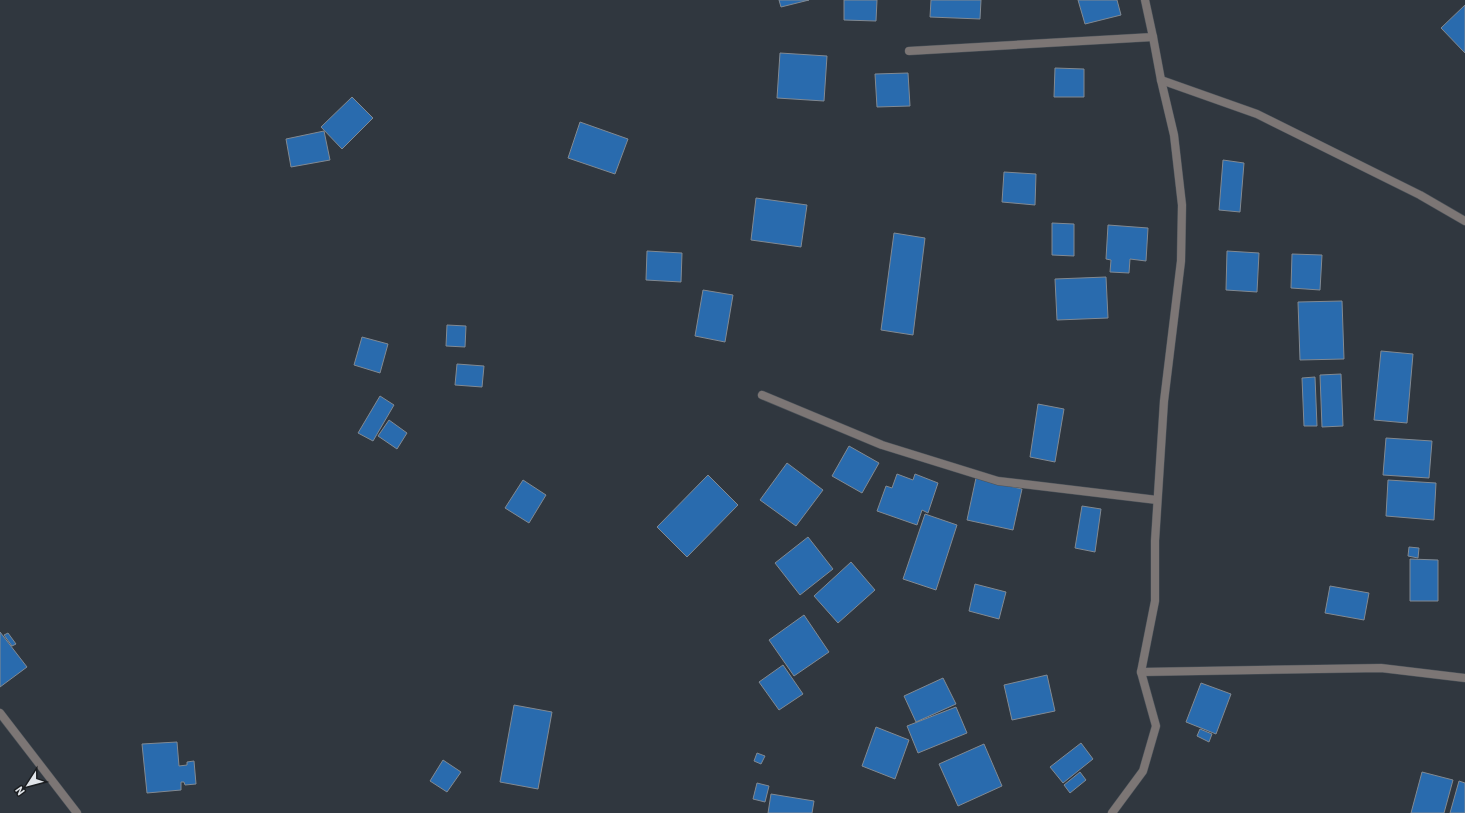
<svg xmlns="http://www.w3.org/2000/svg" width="1465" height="813" viewBox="0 0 1465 813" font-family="Barlow,sans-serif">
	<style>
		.building { fill: #296bae; stroke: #818992 }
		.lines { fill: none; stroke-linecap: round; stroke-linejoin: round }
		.minor-casing { stroke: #4c535a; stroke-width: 9 }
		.minor { stroke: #7c7675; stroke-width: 8 }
	</style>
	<rect width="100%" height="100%" fill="#30373f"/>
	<g class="building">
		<polygon points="779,0 809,0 781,7"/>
		<polygon points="844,0 877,0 876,21 844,20"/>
		<polygon points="931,0 981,0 980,19 930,17"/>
		<polygon points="1078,0 1117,0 1121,15 1085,24"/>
		<polygon points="1465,5 1465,53 1441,28"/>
		<polygon points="780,53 827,56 824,101 777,98"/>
		<polygon points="1055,68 1084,69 1084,97 1054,97"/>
		<polygon points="908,73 910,106 877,107 875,74"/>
		<polygon points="352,97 373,118 342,149 321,127"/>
		<polygon points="580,122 628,139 615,174 568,158"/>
		<polygon points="324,131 330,160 291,167 286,139"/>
		<polygon points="1223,160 1244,163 1240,212 1219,210"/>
		<polygon points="1004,172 1036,174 1035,205 1002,202"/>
		<polygon points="756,198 807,205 801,247 751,240"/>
		<polygon points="1052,223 1074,224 1074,256 1052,255"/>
		<polygon points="1108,225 1148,228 1146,261 1130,259 1129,273 1110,272 1111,260 1106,259"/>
		<polygon points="894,233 925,238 913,335 881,330"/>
		<polygon points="647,251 682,253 681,282 646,280"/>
		<polygon points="1227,251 1259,253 1257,292 1226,290"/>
		<polygon points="1292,254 1322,255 1320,290 1291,288"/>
		<polygon points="1106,277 1108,318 1057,320 1055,279"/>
		<polygon points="703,290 733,295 725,342 695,336"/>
		<polygon points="1342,301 1344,359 1300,360 1298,302"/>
		<polygon points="447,325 466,326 465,347 446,346"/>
		<polygon points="362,337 388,344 380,373 354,365"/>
		<polygon points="1381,351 1413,354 1407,423 1374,420"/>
		<polygon points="457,364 484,366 482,387 455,385"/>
		<polygon points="1341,374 1343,426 1322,427 1320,375"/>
		<polygon points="1315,377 1317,426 1304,426 1302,378"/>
		<polygon points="380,396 394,405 373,441 358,433"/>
		<polygon points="1038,404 1064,409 1055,462 1030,457"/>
		<polygon points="389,420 407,433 397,449 378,436"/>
		<polygon points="1386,438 1432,441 1429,478 1383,475"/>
		<polygon points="849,446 879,463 862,493 832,476"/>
		<polygon points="787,463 823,490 796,526 760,500"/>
		<polygon points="897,474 913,480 915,474 938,483 928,513 922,510 917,525 877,511 886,486 892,488"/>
		<polygon points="708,475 738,505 687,557 657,527"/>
		<polygon points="976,478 1022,489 1013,530 967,520"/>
		<polygon points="523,480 546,495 529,523 505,508"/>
		<polygon points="1388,480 1436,483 1434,520 1386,516"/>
		<polygon points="1082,506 1101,509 1095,552 1075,548"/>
		<polygon points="925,514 957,525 936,590 903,579"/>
		<polygon points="808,537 833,569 800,595 775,563"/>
		<polygon points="1409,547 1419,548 1418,558 1408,556"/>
		<polygon points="1410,559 1438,560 1438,601 1410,601"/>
		<polygon points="851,562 875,590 838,623 814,596"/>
		<polygon points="975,584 1006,592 999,619 969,611"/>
		<polygon points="1330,586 1369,593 1364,620 1325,613"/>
		<polygon points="804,615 829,652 794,676 769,640"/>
		<polygon points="0,632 27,667 0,687"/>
		<polygon points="8,633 16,644 12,646 4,635"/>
		<polygon points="783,665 803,694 779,710 759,682"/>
		<polygon points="1047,675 1055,711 1012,720 1004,685"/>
		<polygon points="943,678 956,704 916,722 904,696"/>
		<polygon points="1201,683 1231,694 1216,734 1186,722"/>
		<polygon points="514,705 552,712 538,789 500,782"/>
		<polygon points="956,707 967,733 918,753 907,726"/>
		<polygon points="876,727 909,740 895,779 862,766"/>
		<polygon points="1200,729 1212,734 1209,742 1197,736"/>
		<polygon points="177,742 179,766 187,765 187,762 194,761 196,784 185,785 184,782 181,782 181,790 147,793 142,744"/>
		<polygon points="1081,743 1093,759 1063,783 1050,767"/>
		<polygon points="984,744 1002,786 958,806 939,764"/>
		<polygon points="757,753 765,756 761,764 754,761"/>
		<polygon points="443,760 461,772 447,792 430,781"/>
		<polygon points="1080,772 1086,780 1070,793 1064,785"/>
		<polygon points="1422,772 1453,780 1444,813 1411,813"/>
		<polygon points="1459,781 1465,783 1465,813 1450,813"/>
		<polygon points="757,783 769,786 765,802 753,799"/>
		<polygon points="771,794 814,801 812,813 768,813"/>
	</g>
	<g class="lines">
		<defs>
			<g id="minor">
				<polyline points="909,51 1153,37"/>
				<polyline points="1161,80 1257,114 1420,195 1465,221"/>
				<polyline points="762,395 882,445 998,481 1157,500"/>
				<polyline points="1141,672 1381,668 1465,678"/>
				<polyline points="0,713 77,813"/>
				<polyline points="1112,813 1143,771 1156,726 1141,672 1155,601 1155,541 1164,401 1181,261 1182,205 1174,135 1161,80 1153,37 1145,0"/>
			</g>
		</defs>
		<use href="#minor" class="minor-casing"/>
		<use href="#minor" class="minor"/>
	</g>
	<g transform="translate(28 785) rotate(234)" stroke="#1b1e21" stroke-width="3" paint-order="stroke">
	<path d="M0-3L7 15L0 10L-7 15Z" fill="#e1e5ea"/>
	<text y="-6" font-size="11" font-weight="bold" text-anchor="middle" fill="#e1e5ea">N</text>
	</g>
</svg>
